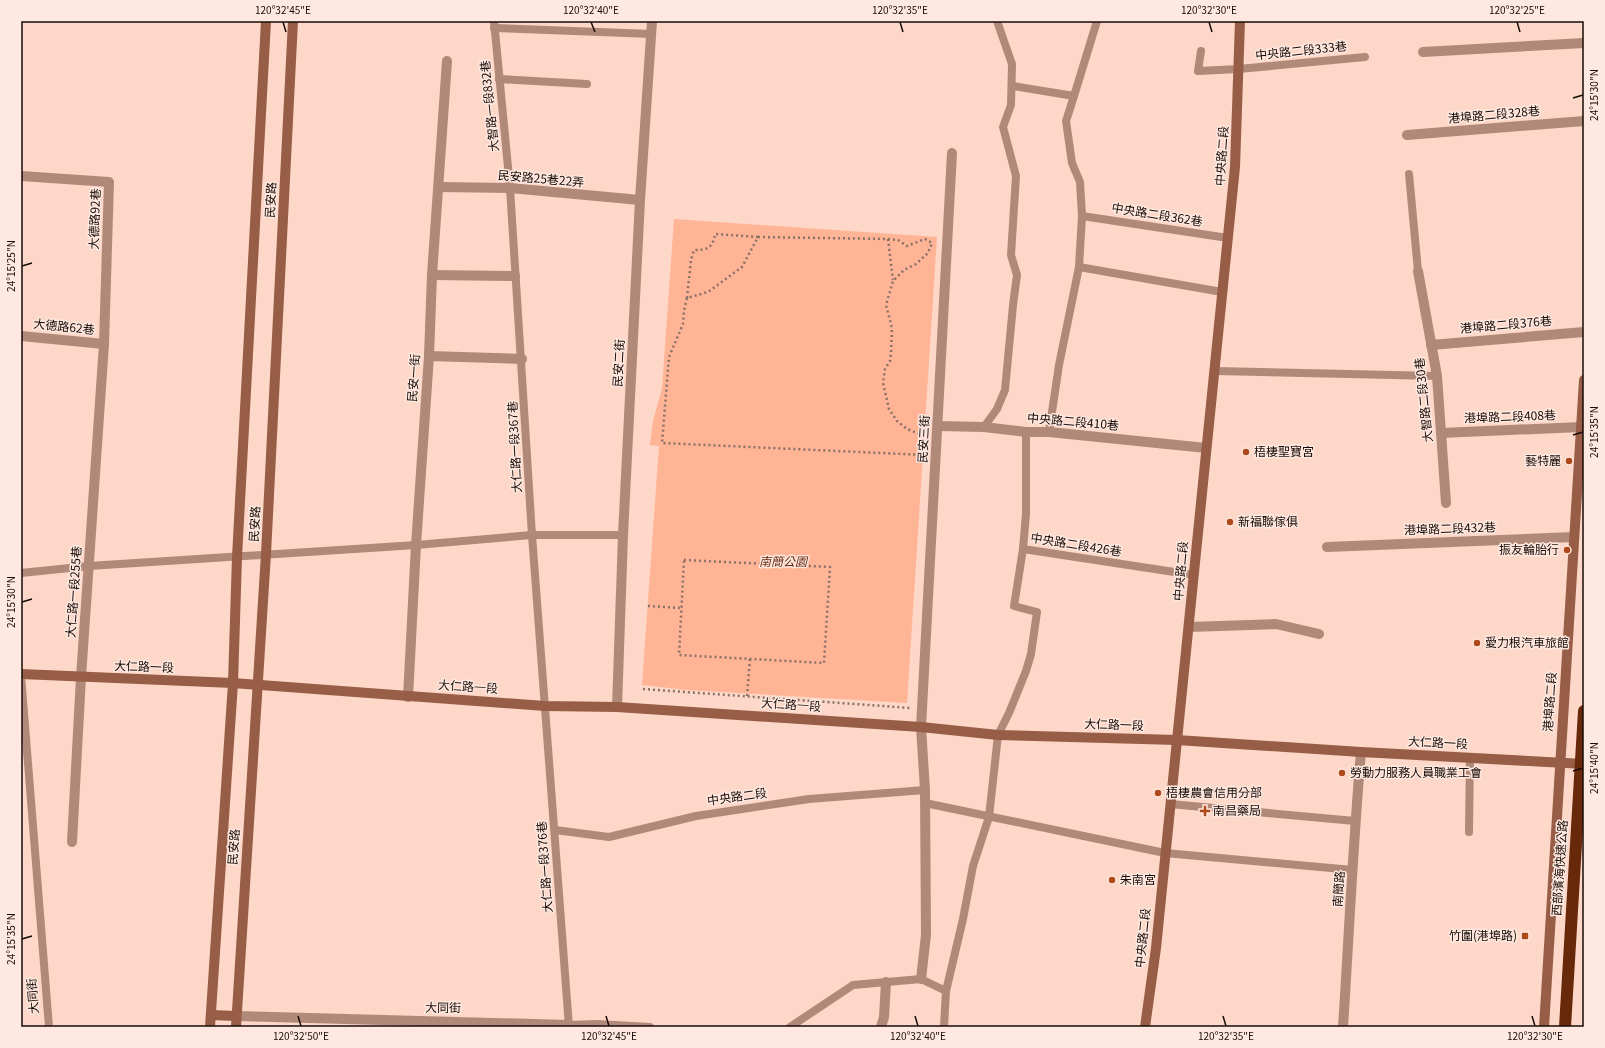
<svg xmlns="http://www.w3.org/2000/svg" width="1605" height="1048" font-family="Georgia,'Noto Sans TC',serif">
	<style>
		.green { fill: #ffb496 }
		.lines { fill: none; stroke-linecap: round; stroke-linejoin: round }
		.path { stroke: #8a7168; stroke-width: 2.5; stroke-dasharray: 2 3; stroke-linecap: butt }
		.lane { stroke: #b18978; stroke-width: 8 }
		.street { stroke: #b18978; stroke-width: 10 }
		.secondary { stroke: #975d46; stroke-width: 10 }
		.highway-bridge { stroke: #67290a; stroke-width: 12 }
		.ticks { fill: none; stroke: #170b07; stroke-width: 1.5 }
		.poi-dot { fill: #ae4919; stroke: #ffe8df; stroke-width: 1.5 }
		.labels { text-anchor: middle; stroke-width: 3; stroke-linejoin: round; paint-order: stroke }
		.street-label { font-size: 12px; fill: #170b07; stroke: #ffe8df }
		.poi-label { font-size: 12px; fill: #170b07; stroke: #ffe8df; text-anchor: start }
		.park-label { font-size: 12px; font-style: italic; fill: #672c12; stroke: #ffe8df }
		.neatline { fill: none; stroke: #170b07; stroke-width: 1.5 }
		.ticks-label { font-size: 10px; text-anchor: middle; fill: #170b07 }
	</style>
	<rect width="100%" height="100%" fill="#fdd7c8"/>
	<path class="green" d="M674,219L937,237L907,703L687,690L642,685L659,446L650,445L653,421L662,388Z"/>
	<g class="lines">
		<g class="path">
			<path d="M758,237L888,239L898,240L907,246L925,239L932,243L928,253L916,264L904,270L893,281L886,305L892,328L891,353L890,361L885,369L883,383L889,409L897,421L907,429L925,436"/>
			<path d="M888,239L893,280"/>
			<path d="M687,298L691,260L694,250C707,250 713,248 715,234L758,237L742,267L708,292L687,298L684,310L683,324L669,357L662,443L925,455"/>
			<path d="M684,560L830,567L824,663L679,655Z"/>
			<path d="M648,606L681,608"/>
			<path d="M643,689L911,708"/>
			<path d="M747,696L750,659"/>
		</g>
		<g class="lane">
			<path d="M494,21L510,188L532,535L569,1027"/>
			<path d="M494,28L652,34"/>
			<path d="M1201,51L1198,71L1239,69L1365,57"/>
			<path d="M499,79L587,84"/>
			<path d="M1013,86L1074,96L1066,121L1072,163L1080,182L1082,216L1079,267L1059,365L1049,432"/>
			<path d="M1074,96L1097,21"/>
			<path d="M1409,174L1418,271"/>
			<path d="M1082,216L1228,238"/>
			<path d="M1079,267L1222,292"/>
			<path d="M1215,371L1437,376"/>
			<path d="M984,427L997,409L1005,390L1013,305L1017,275L1011,255L1016,176L1003,127L1011,105L1012,64L997,21"/>
			<path d="M1026,432V514L1023,549L1194,575"/>
			<path d="M21,573L89,566L416,545L532,535H623"/>
			<path d="M21,675L49,1027"/>
			<path d="M925,803L1165,853L1353,870"/>
			<path d="M1170,804L1355,821"/>
			<path d="M555,830L609,837L696,816L809,799L925,790"/>
			<path d="M1469,832L1470,757"/>
			<path d="M568,1025L597,1024L650,1027"/>
			<path d="M790,1027L853,985L921,979L946,991"/>
			<path d="M944,1027L946,991L963,919L973,866L989,817L998,735L1009,713L1026,671L1031,654L1037,612L1014,606L1023,549"/>
		</g>
		<g class="street">
			<path d="M1423,52L1584,43"/>
			<path d="M1407,135L1584,121"/>
			<path d="M21,176L109,182L104,344L81,677L72,842"/>
			<path d="M439,187L510,188L640,200"/>
			<path d="M1418,271L1437,376L1446,503"/>
			<path d="M432,275L515,276"/>
			<path d="M21,336L104,344"/>
			<path d="M1431,345L1584,332"/>
			<path d="M429,356L522,359"/>
			<path d="M938,426L984,427L1026,432H1049L1206,448"/>
			<path d="M1441,433L1581,427"/>
			<path d="M1327,547L1574,537"/>
			<path d="M1189,627L1276,624L1319,634"/>
			<path d="M408,697L416,545L429,356L432,275L447,61"/>
			<path d="M617,707L623,535L640,200L652,21"/>
			<path d="M921,979L926,935L925,790L921,727L952,153"/>
			<path d="M236,1016L568,1025"/>
			<path d="M881,1027L884,1017L886,982"/>
			<path d="M1343,1027C1349,935 1353,844 1361,752"/>
		</g>
		<g class="secondary">
			<path d="M21,674L233,683L545,706L617,707L921,727L998,735L1177,740L1361,752L1584,764"/>
			<path d="M211,1015L236,1016"/>
			<path d="M210,1027L233,683L237,557L266,21"/>
			<path d="M236,1027L266,554L293,21"/>
			<path d="M1145,1027L1156,948L1235,167L1240,21"/>
			<path d="M1544,1027L1584,380"/>
		</g>
		<path class="highway-bridge" d="M1565,1027L1584,711"/>
	</g>
	<path class="ticks" d="M283,22L286,32M591,22L595,32M900,22L903,32M1209,22L1212,32M1517,22L1520,32M1573,98L1583,95M22,266L32,263M1573,435L1583,432M22,602L32,599M1573,771L1583,768M22,939L32,936M298,1016L301,1026M606,1016L609,1026M915,1016L918,1026M1223,1016L1226,1026M1532,1016L1535,1026"/>
	<g class="poi-dot">
		<circle cx="1246" cy="452" r="4"/>
		<circle cx="1569" cy="461" r="4"/>
		<circle cx="1230" cy="522" r="4"/>
		<circle cx="1567" cy="550" r="4"/>
		<circle cx="1477" cy="643" r="4"/>
		<circle cx="1342" cy="773" r="4"/>
		<circle cx="1158" cy="793" r="4"/>
		<path d="M1203 805h4v4h4v4h-4v4h-4v-4h-4v-4h4z"/>
		<circle cx="1112" cy="880" r="4"/>
		<rect x="1521" y="932" width="8" height="8" rx="2"/>
	</g>
	<g class="labels">
		<g class="street-label">
			<text transform="translate(1301 51) rotate(-6)" y="4">中央路二段333巷</text>
			<text transform="translate(490 106) rotate(-96)" y="4">大智路一段832巷</text>
			<text transform="translate(1494 115) rotate(-5)" y="4">港埠路二段328巷</text>
			<text transform="translate(1222 156) rotate(-86)" y="4">中央路二段</text>
			<text transform="translate(541 179) rotate(5)" y="4">民安路25巷22弄</text>
			<text transform="translate(271 200) rotate(-87)" y="4">民安路</text>
			<text transform="translate(1157 215) rotate(9)" y="4">中央路二段362巷</text>
			<text transform="translate(95 219) rotate(-88)" y="4">大德路92巷</text>
			<text transform="translate(1506 325) rotate(-5)" y="4">港埠路二段376巷</text>
			<text transform="translate(64 327) rotate(6)" y="4">大德路62巷</text>
			<text transform="translate(619 363) rotate(-87)" y="4">民安二街</text>
			<text transform="translate(414 378) rotate(-86)" y="4">民安一街</text>
			<text transform="translate(1424 400) rotate(-96)" y="4">大智路二段30巷</text>
			<text transform="translate(1510 417) rotate(-2)" y="4">港埠路二段408巷</text>
			<text transform="translate(1073 422) rotate(5)" y="4">中央路二段410巷</text>
			<text transform="translate(924 439) rotate(-87)" y="4">民安三街</text>
			<text transform="translate(515 447) rotate(-93)" y="4">大仁路一段367巷</text>
			<text transform="translate(255 524) rotate(-87)" y="4">民安路</text>
			<text transform="translate(1450 529) rotate(-2)" y="4">港埠路二段432巷</text>
			<text transform="translate(1076 545) rotate(9)" y="4">中央路二段426巷</text>
			<text transform="translate(1181 571) rotate(-85)" y="4">中央路二段</text>
			<text transform="translate(74 592) rotate(-86)" y="4">大仁路一段255巷</text>
			<text transform="translate(144 667) rotate(2)" y="4">大仁路一段</text>
			<text transform="translate(468 687) rotate(4)" y="4">大仁路一段</text>
			<text transform="translate(1550 702) rotate(-86)" y="4">港埠路二段</text>
			<text transform="translate(791 705) rotate(4)" y="4">大仁路一段</text>
			<text transform="translate(1114 725) rotate(2)" y="4">大仁路一段</text>
			<text transform="translate(1438 743) rotate(3)" y="4">大仁路一段</text>
			<text transform="translate(737 797) rotate(-8)" y="4">中央路二段</text>
			<text transform="translate(234 847) rotate(-86)" y="4">民安路</text>
			<text transform="translate(545 867) rotate(-94)" y="4">大仁路一段376巷</text>
			<text transform="translate(1560 868) rotate(-86)" y="4">西部濱海快速公路</text>
			<text transform="translate(1339 889) rotate(-86)" y="4">南簡路</text>
			<text transform="translate(1143 938) rotate(-84)" y="4">中央路二段</text>
			<text transform="translate(33 996) rotate(-95)" y="4">大同街</text>
			<text transform="translate(443 1008) rotate(1)" y="4">大同街</text>
		</g>
		<g class="poi-label">
			<text x="1254" y="456">梧棲聖寶宮</text>
			<text x="1561" y="465" text-anchor="end">藝特麗</text>
			<text x="1238" y="526">新福聯傢俱</text>
			<text x="1559" y="554" text-anchor="end">振友輪胎行</text>
			<text x="1485" y="647">愛力根汽車旅館</text>
			<text x="1350" y="777">勞動力服務人員職業工會</text>
			<text x="1166" y="797">梧棲農會信用分部</text>
			<text x="1213" y="815">南昌藥局</text>
			<text x="1120" y="884">朱南宮</text>
			<text x="1517" y="940" text-anchor="end">竹圍(港埠路)</text>
		</g>
		<g class="park-label">
			<text x="783" y="566">南簡公園</text>
		</g>
	</g>
	<rect width="1605" height="1048" fill="none" stroke="#ffe8df" stroke-width="44"/>
	<rect x="22" y="22" width="1561" height="1004" class="neatline"/>
	<g class="ticks-label">
		<text x="283" y="14">120°32'45"E</text>
		<text x="591" y="14">120°32'40"E</text>
		<text x="900" y="14">120°32'35"E</text>
		<text x="1209" y="14">120°32'30"E</text>
		<text x="1517" y="14">120°32'25"E</text>
		<text transform="translate(1594 95) rotate(-90)" y="4">24°15'30"N</text>
		<text transform="translate(11 266) rotate(-90)" y="4">24°15'25"N</text>
		<text transform="translate(1594 432) rotate(-90)" y="4">24°15'35"N</text>
		<text transform="translate(11 602) rotate(-90)" y="4">24°15'30"N</text>
		<text transform="translate(1594 768) rotate(-90)" y="4">24°15'40"N</text>
		<text transform="translate(11 939) rotate(-90)" y="4">24°15'35"N</text>
		<text x="301" y="1040">120°32'50"E</text>
		<text x="609" y="1040">120°32'45"E</text>
		<text x="918" y="1040">120°32'40"E</text>
		<text x="1226" y="1040">120°32'35"E</text>
		<text x="1535" y="1040">120°32'30"E</text>
	</g>
</svg>
